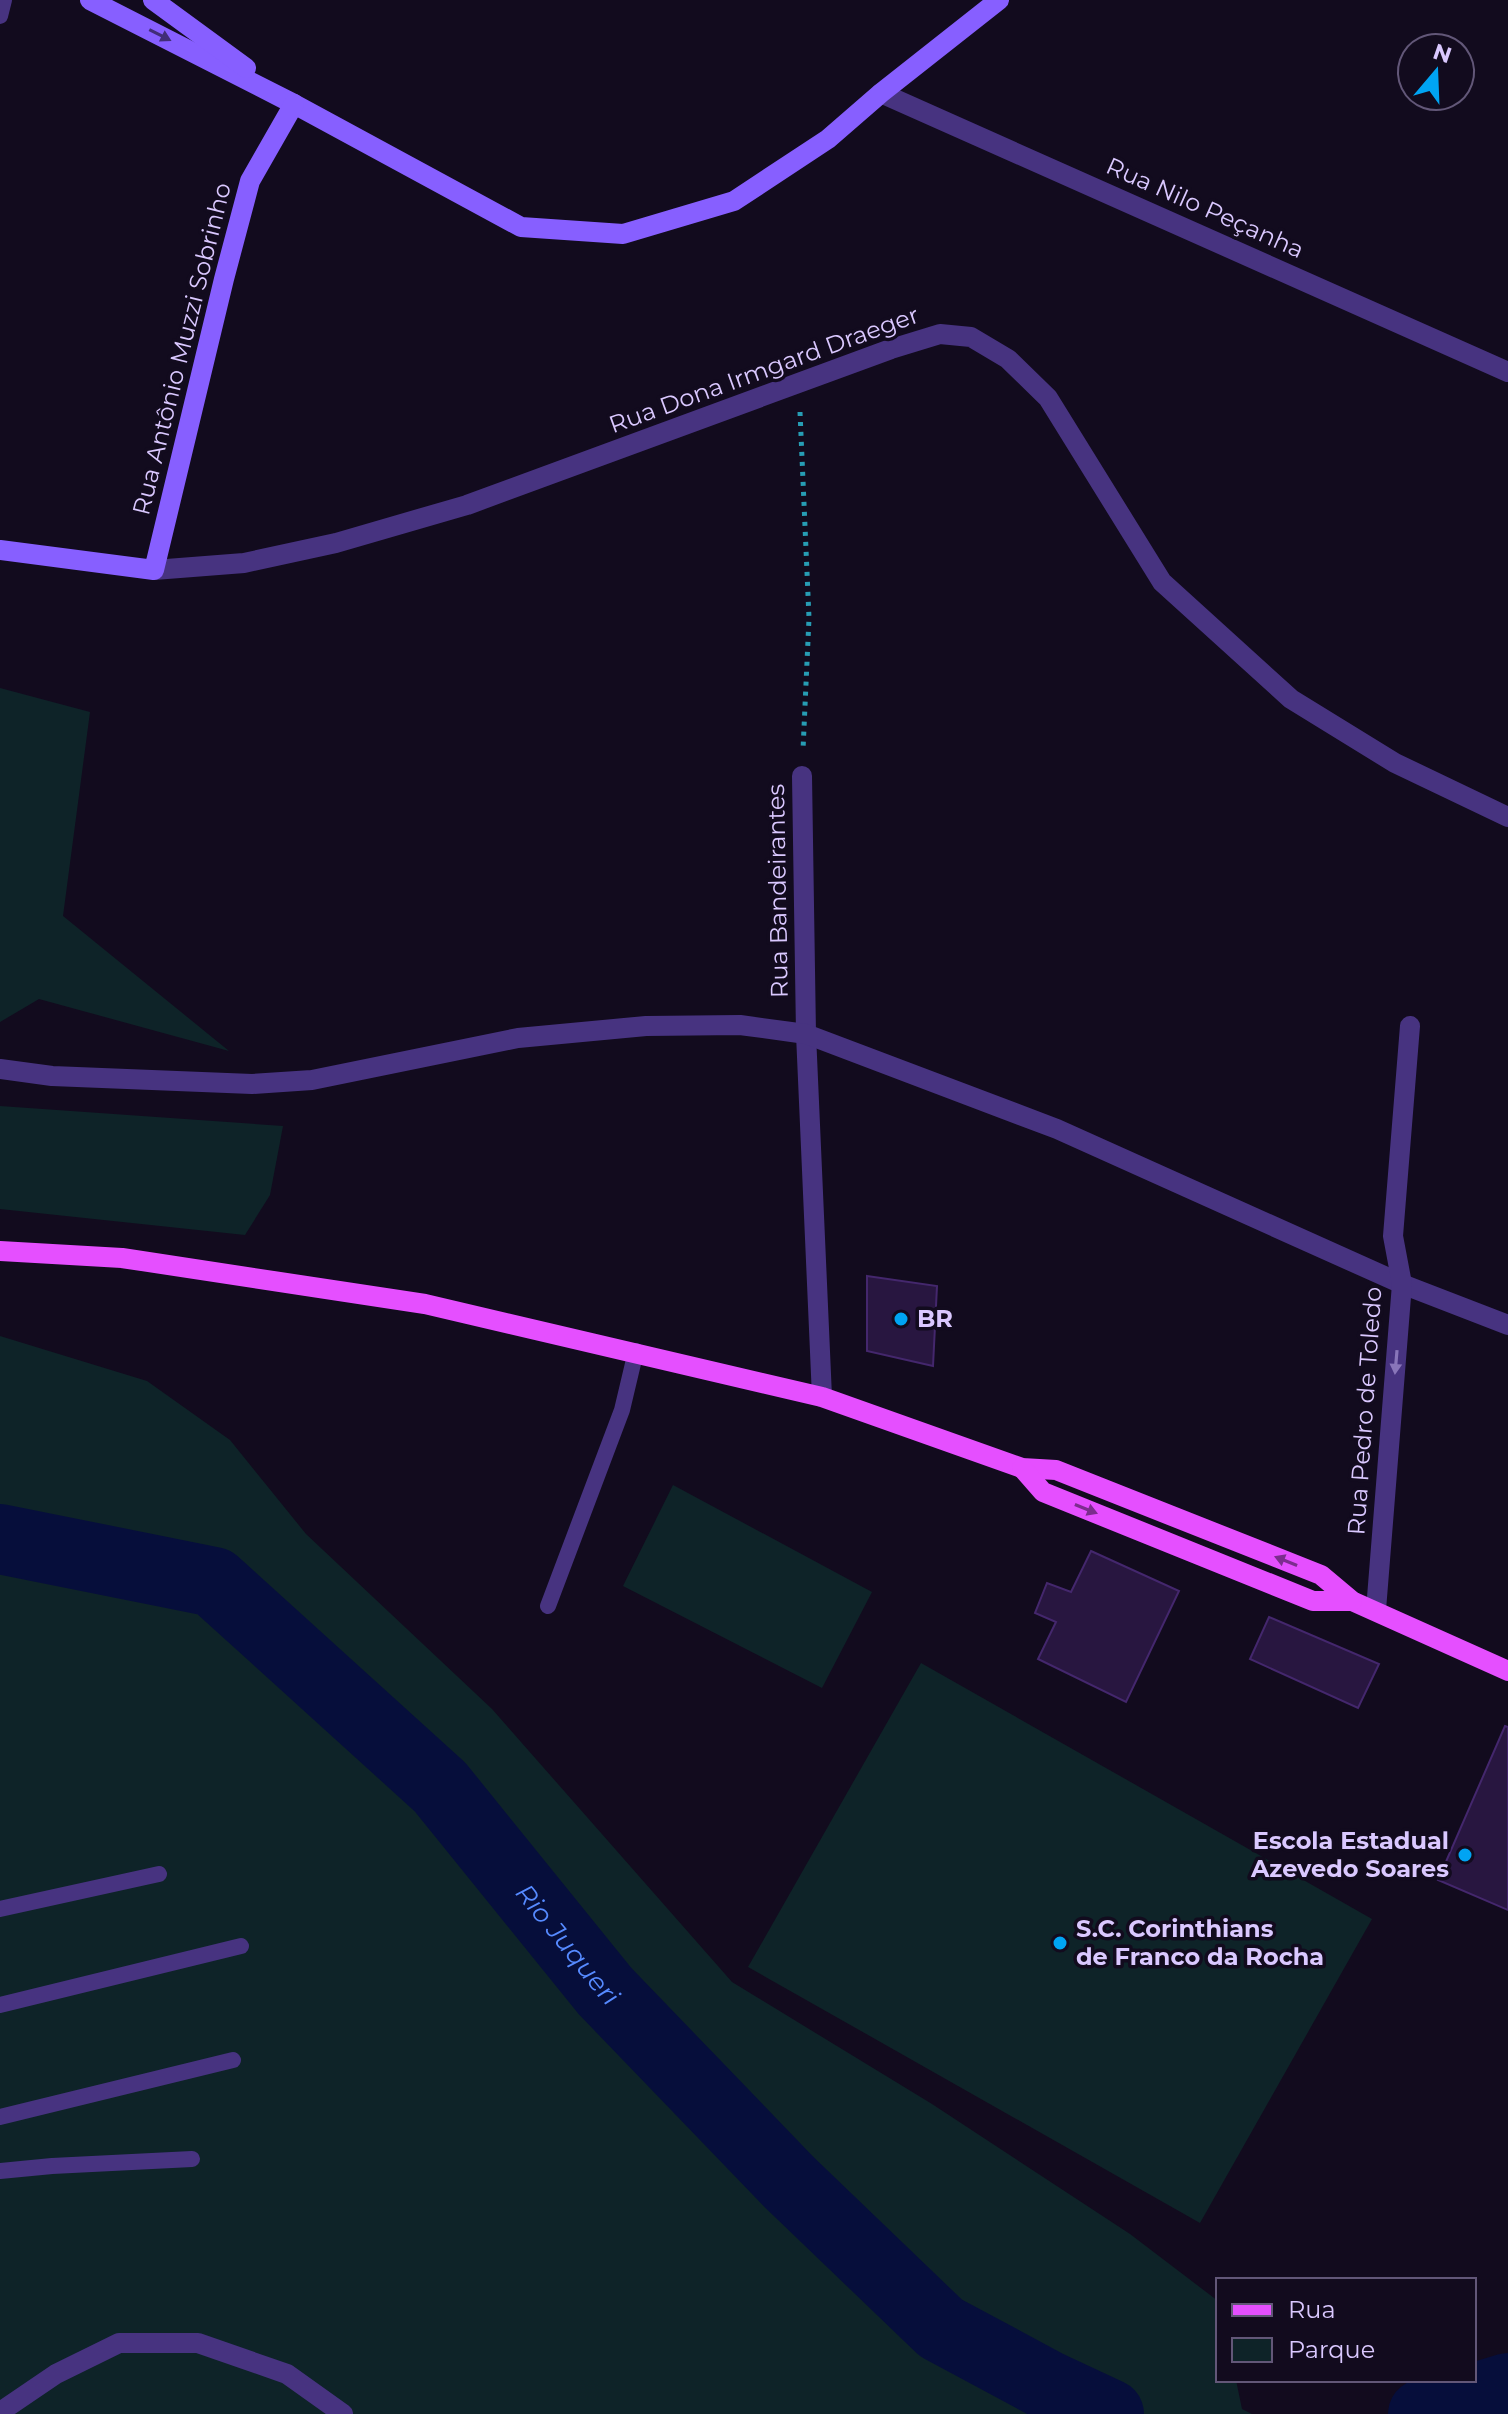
<svg xmlns="http://www.w3.org/2000/svg" width="1508" height="2414" font-family="Montserrat,sans-serif">
	<style>
		.green { fill: #0e2328 }
		.lines { fill: none; stroke-linecap: round; stroke-linejoin: round }
		.river { stroke: #060e3b; stroke-width: 70 }
		.building { fill: #281640; stroke: #44276d; stroke-width: 2 }
		.path { stroke: #279db4; stroke-width: 5; stroke-dasharray: 4 6; stroke-linecap: butt }
		.lane { stroke: #473380; stroke-width: 16 }
		.street { stroke: #473380; stroke-width: 20 }
		.secondary { stroke: #875fff; stroke-width: 20 }
		.primary { stroke: #e54fff; stroke-width: 20 }
		.oneway { fill: #412d78 }
		.oneway2 { fill: #8976b9 }
		.oneway3 { fill: #7c2d8e }
		.poi-dot { fill: #00a4f3; stroke: #120b1e; stroke-width: 3 }
		.labels { text-anchor: middle; stroke-width: 7; stroke-linejoin: round; paint-order: stroke }
		.street-label { font-size: 24px; fill: #dac8ff; stroke: #120b1e }
		.poi-label { font-size: 24px; font-weight: bold; fill: #dac8ff; stroke: #120b1e; text-anchor: start }
		.water-label { font-size: 26px; font-style: italic; fill: #568aff; stroke: #120b1e }
	</style>
	<rect width="100%" height="100%" fill="#120b1e"/>
	<g class="green">
		<path d="M0,688L90,712L63,916L229,1051L39,999L0,1022Z"/>
		<path d="M0,1106L283,1126L270,1195L245,1235L0,1209Z"/>
		<path d="M0,1336L147,1381L230,1440L306,1534L492,1709L732,1982L932,2104L1130,2234L1218,2301V2380H1236L1242,2409L1252,2414H0Z"/>
		<path d="M673,1485L872,1592L822,1688L623,1586Z"/>
		<path d="M921,1663L1372,1919L1200,2223L748,1967Z"/>
	</g>
	<g class="lines">
		<g class="river">
			<path id="s1" d="M0,1539L214,1582L440,1787L605,1991L789,2182L941,2328L1049,2386L1109,2414"/>
			<path d="M1423,2414L1508,2388"/>
		</g>
	</g>
	<g class="building">
		<path d="M867,1276L937,1286L933,1366L867,1351Z"/>
		<path d="M1091,1551L1179,1591L1126,1702L1038,1659L1056,1622L1035,1613L1047,1583L1071,1592Z"/>
		<path d="M1269,1617L1379,1664L1358,1708L1250,1659Z"/>
		<path d="M1505,1726L1508,1727V1910L1438,1880Z"/>
	</g>
	<g class="lines">
		<path class="path" d="M800,412L809,618L803,750"/>
		<g class="lane">
			<path d="M0,16L4,0"/>
			<path d="M548,1606L622,1410L636,1351"/>
			<path d="M0,1909L159,1874"/>
			<path d="M0,2005L241,1946"/>
			<path d="M0,2117L233,2060"/>
			<path d="M0,2171L52,2166L192,2159"/>
		</g>
		<g class="street">
			<path d="M881,93L1508,372"/>
			<path d="M154,570L244,563L336,543L467,505L891,349L940,334L971,337L1008,359L1048,398L1162,582L1291,699L1395,763L1508,817"/>
			<path d="M802,776L806,1034L822,1397"/>
			<path d="M0,1069L52,1076L252,1084L312,1080L518,1038L646,1026L740,1025L806,1034L1057,1129L1402,1284L1508,1325"/>
			<path d="M1376,1610L1402,1284L1393,1236L1410,1026"/>
			<path d="M0,2412L56,2374L119,2343H198L287,2374L343,2414"/>
		</g>
		<g class="secondary">
			<path d="M90,0L294,104L521,227L623,234L734,201L828,139L881,93L999,0"/>
			<path d="M153,0L246,68"/>
			<path d="M0,550L154,570L224,279L250,181L294,104"/>
		</g>
		<g class="primary">
			<path d="M0,1251L122,1258L425,1304L822,1397L1022,1468L1056,1470L1321,1575L1352,1601L1508,1671"/>
			<path d="M1022,1468L1043,1492L1313,1601H1352"/>
		</g>
	</g>
	<defs><path id="oneway-solid" d="M-6-.8H1V-3.2L6.5 0L1 3.2V.8H-6Z" transform="scale(2)"/></defs>
	<use class="oneway" href="#oneway-solid" transform="translate(160 35) rotate(27)"/>
	<use class="oneway2" href="#oneway-solid" transform="translate(1396 1362) rotate(95)"/>
	<g class="oneway3">
		<use href="#oneway-solid" transform="translate(1086 1509) rotate(22)"/>
		<use href="#oneway-solid" transform="translate(1286 1561) rotate(-158)"/>
	</g>
	<g class="poi-dot">
		<circle cx="901" cy="1319" r="8"/>
		<circle cx="1465" cy="1855" r="8"/>
		<circle cx="1060" cy="1943" r="8"/>
	</g>
	<g class="labels">
		<g class="street-label">
			<text transform="translate(1205 208) rotate(24)" y="8">Rua Nilo Peçanha</text>
			<text transform="translate(182 349) rotate(-76)" y="8">Rua Antônio Muzzi Sobrinho</text>
			<text transform="translate(764 370) rotate(-20)" y="8">Rua Dona Irmgard Draeger</text>
			<text transform="translate(778 891) rotate(-91)" y="8">Rua Bandeirantes</text>
			<text transform="translate(1365 1411) rotate(-86)" y="8">Rua Pedro de Toledo</text>
		</g>
		<g class="poi-label">
			<text x="917" y="1327">BR</text>
			<text x="1449" y="1849" text-anchor="end">Escola Estadual<tspan x="1449" dy="28">Azevedo Soares</tspan></text>
			<text x="1076" y="1937">S.C. Corinthians<tspan x="1076" dy="28">de Franco da Rocha</tspan></text>
		</g>
		<g class="water-label">
			<text dy="9" stroke="none"><textPath href="#s1" startOffset="726">Rio Juqueri</textPath></text>
		</g>
	</g>
	<rect x="1216" y="2278" width="260" height="104" fill="#120b1e" stroke="#625778" stroke-width="2"/>
	<rect x="1232" y="2304" width="40" height="12" fill="#e54fff" stroke="#625778" stroke-width="2"/>
	<text x="1288" y="2318" font-size="24" fill="#dac8ff">Rua</text>
	<rect x="1232" y="2338" width="40" height="24" fill="#0e2328" stroke="#625778" stroke-width="2"/>
	<text x="1288" y="2358" font-size="24" fill="#dac8ff">Parque</text>
	<g transform="translate(1436 72) rotate(19)"><circle r="38" fill="#120b1e" stroke="#625778" stroke-width="2"/>
	<path d="M0-6L14 30L0 20L-14 30Z" fill="#00a4f3"/>
	<text y="-12" font-size="22" font-weight="bold" text-anchor="middle" fill="#dac8ff">N</text>
	</g>
</svg>
